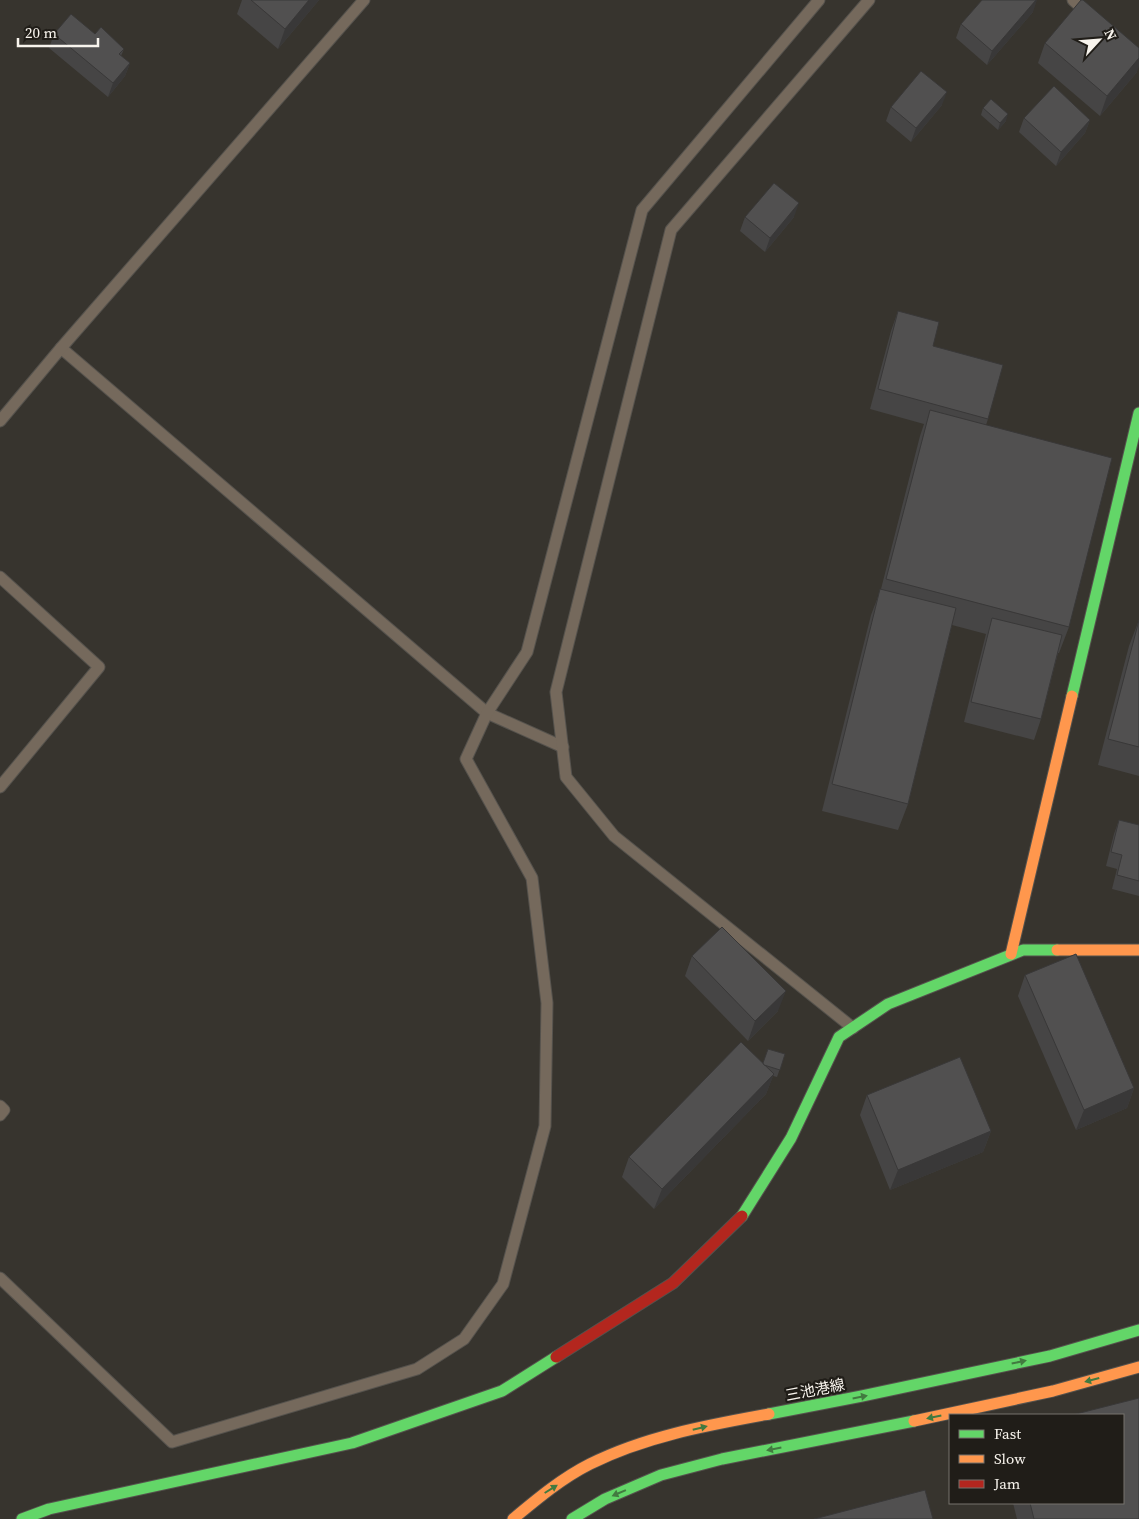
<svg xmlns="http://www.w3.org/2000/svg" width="1139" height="1519" font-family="'Source Serif 4','Noto Sans JP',serif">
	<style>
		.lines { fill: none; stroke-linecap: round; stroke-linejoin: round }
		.lane-casing { stroke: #55524d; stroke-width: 13 }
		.fast-casing { stroke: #55524d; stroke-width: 13 }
		.slow-casing { stroke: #55524d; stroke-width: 13 }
		.jam-casing { stroke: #55524d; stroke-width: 13 }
		.lane { stroke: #75695c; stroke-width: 11 }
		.fast { stroke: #63d668; stroke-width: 11 }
		.slow { stroke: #ff974d; stroke-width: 11 }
		.jam { stroke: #b3261e; stroke-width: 11 }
		.wall { fill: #464545 }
		.shaded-wall { fill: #393838 }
		.building { fill: #515050; stroke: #393838 }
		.oneway { fill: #427a40 }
		.labels { text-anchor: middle; stroke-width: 4.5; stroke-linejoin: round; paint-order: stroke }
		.street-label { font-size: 15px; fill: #f8f4ed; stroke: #201d18 }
	</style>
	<rect width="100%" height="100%" fill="#37342e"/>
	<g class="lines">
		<g class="lane-casing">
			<g id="lane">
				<path d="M1073,0L1089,14"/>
				<path d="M61,348L487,713L563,747"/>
				<path d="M0,421L61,348L364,0"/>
				<path d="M0,577L99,667L0,787"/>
				<path d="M853,1028L614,836L566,777L556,692L671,230L869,0"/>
				<path d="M0,1106L4,1110L0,1115"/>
				<path d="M0,1278L172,1442L417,1369L464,1339L503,1284L545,1126L547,1003L532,878L466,759L487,713L527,652L642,210L819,0"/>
			</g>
		</g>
		<g class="fast-casing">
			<g id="fast">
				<path d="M1072,696L1139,413"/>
				<path d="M742,1216L791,1138L839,1037L888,1004L1023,950H1057"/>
				<path d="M769,1414L862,1396L1050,1356L1139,1330"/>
				<path d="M22,1519L49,1509L352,1443L502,1391L556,1357"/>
				<path d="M572,1519L605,1499L661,1475L722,1459L914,1421"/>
			</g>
		</g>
		<g class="slow-casing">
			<g id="slow">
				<path d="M1057,950H1139"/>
				<path d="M1011,954L1072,696"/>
				<path d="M914,1421L1053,1391L1139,1367"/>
				<path d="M513,1519C537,1499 562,1478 590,1464C646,1436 709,1425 769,1414"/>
			</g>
		</g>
		<g class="jam-casing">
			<path id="jam" d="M556,1357L673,1283L742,1216"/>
		</g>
		<use href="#lane" class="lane"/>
		<use href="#fast" class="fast"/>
		<use href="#slow" class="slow"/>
		<use href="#jam" class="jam"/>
	</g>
	<g class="wall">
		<path d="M242,0H319L278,49L237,14Z"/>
		<path d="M1033,12L987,65L956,38L961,24Z"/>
		<path d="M54,34H95L124,49L121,56L130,63L125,76L108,97L49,48Z"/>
		<path d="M1045,43L1137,72L1100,116L1038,63Z"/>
		<path d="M942,105L911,142L886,121L891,107Z"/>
		<path d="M983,108L1006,121L998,130L981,115Z"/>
		<path d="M1024,118L1090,120L1085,133L1056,166L1019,132Z"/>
		<path d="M745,217H794L765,252L740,231Z"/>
		<path d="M898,311L988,419L986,425L1069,627L1059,653H1058L1041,719L1034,740L964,722L986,634L952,625L908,804L898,830L822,811L871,615L881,589L920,436L924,424L870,409L891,331Z"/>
		<path d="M1139,620V776L1098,765L1129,646Z"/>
		<path d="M1119,820L1139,825V896L1112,889L1117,869L1106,866L1114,834Z"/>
		<path d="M692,956L778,1011L748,1041L685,976Z"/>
		<path d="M1025,975L1134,1088L1127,1108L1076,1130L1018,996Z"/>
		<path d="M785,1054L777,1077L773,1076L766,1094L654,1209L622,1177L629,1157L762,1063Z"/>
		<path d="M867,1095L991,1131L983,1152L890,1190L860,1115Z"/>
		<path d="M1013,1503H1123L1139,1519H1017Z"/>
	</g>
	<g class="shaded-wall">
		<path d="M309,0H319L278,49L285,29Z"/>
		<path d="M1036,0H1037L1033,12L987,65L992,51Z"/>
		<path d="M1139,58V66L1137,72L1100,116L1107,96Z"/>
		<path d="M130,63L125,76L108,97L113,83Z"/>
		<path d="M947,92L942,105L911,142L916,128Z"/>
		<path d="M1008,114L1006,121L998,130L1000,123Z"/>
		<path d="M1090,120L1085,133L1056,166L1061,152Z"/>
		<path d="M799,203L794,217L765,252L770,238Z"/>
		<path d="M786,991L778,1011L748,1041L755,1021Z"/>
		<path d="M774,1074L766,1094L654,1209L662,1189Z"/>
		<path d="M1134,1088L1127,1108L1076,1130L1084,1110Z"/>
		<path d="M991,1131L983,1152L890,1190L898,1170Z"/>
	</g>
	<g class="building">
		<path d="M251,0H309L285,29Z"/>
		<path d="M982,0H1036L992,51L961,24Z"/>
		<path d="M1081,0H1083L1139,48V58L1107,96L1045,43Z"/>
		<path d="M71,14L95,34L101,27L124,49L119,54L130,63L113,83L54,34Z"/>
		<path d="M921,71L947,92L916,128L891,107Z"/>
		<path d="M1054,86L1090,120L1061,152L1024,118Z"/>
		<path d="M991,99L1008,114L1000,123L983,108Z"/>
		<path d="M774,183L799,203L770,238L745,217Z"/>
		<path d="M898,311L939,322L933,346L1003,365L988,419L878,389Z"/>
		<path d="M930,410L1112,458L1069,627L886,579Z"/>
		<path d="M880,589L956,608L908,804L832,784Z"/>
		<path d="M992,618L1062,635L1041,719L971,702Z"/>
		<path d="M1139,620V747L1108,739Z"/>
		<path d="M1119,820L1139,825V881L1117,875L1122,855L1111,852Z"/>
		<path d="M722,927L786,991L755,1021L692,956Z"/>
		<path d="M1076,954L1134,1088L1084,1110L1025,975Z"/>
		<path d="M741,1042L774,1074L662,1189L629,1157Z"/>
		<path d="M768,1049L785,1054L780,1070L764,1065L763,1063Z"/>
		<path d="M960,1057L991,1131L898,1170L867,1095Z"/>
		<path d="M1139,1398V1519H1034L1030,1503H1123V1415H1072Z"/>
		<path d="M925,1490L933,1519H814Z"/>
	</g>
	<defs><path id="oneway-solid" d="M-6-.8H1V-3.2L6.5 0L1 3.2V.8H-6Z" transform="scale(1.25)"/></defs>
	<g class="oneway">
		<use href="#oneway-solid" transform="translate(1019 1362) rotate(-12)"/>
		<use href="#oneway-solid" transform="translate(1092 1380) rotate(165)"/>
		<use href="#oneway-solid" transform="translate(860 1397) rotate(-11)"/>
		<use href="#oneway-solid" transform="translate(934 1417) rotate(168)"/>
		<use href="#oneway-solid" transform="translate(700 1428) rotate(-14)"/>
		<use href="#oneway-solid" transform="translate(774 1449) rotate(169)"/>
		<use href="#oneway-solid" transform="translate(551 1489) rotate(-32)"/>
		<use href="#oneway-solid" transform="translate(619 1493) rotate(157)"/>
	</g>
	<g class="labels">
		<g class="street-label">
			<text transform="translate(815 1390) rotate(-11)" y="5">三池港線</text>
		</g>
	</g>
	<rect x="949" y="1414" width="175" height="90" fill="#201d18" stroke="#76736d"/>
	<rect x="959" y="1430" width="25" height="8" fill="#63d668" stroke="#76736d"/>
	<text x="994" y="1439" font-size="15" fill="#f8f4ed">Fast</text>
	<rect x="959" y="1455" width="25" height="8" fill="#ff974d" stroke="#76736d"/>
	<text x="994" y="1464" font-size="15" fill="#f8f4ed">Slow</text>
	<rect x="959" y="1480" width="25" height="8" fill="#b3261e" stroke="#76736d"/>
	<text x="994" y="1489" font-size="15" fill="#f8f4ed">Jam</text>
	<g transform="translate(1099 40) rotate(64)" stroke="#201d18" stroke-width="4" paint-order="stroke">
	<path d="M0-4L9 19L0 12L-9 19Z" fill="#f8f4ed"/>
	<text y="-8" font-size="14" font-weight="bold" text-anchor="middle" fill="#f8f4ed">N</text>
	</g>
	<path d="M18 38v8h80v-8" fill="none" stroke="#f8f4ed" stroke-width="2.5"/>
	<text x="25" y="38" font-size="15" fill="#f8f4ed" stroke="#201d18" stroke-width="4" paint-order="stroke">20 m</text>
</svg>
